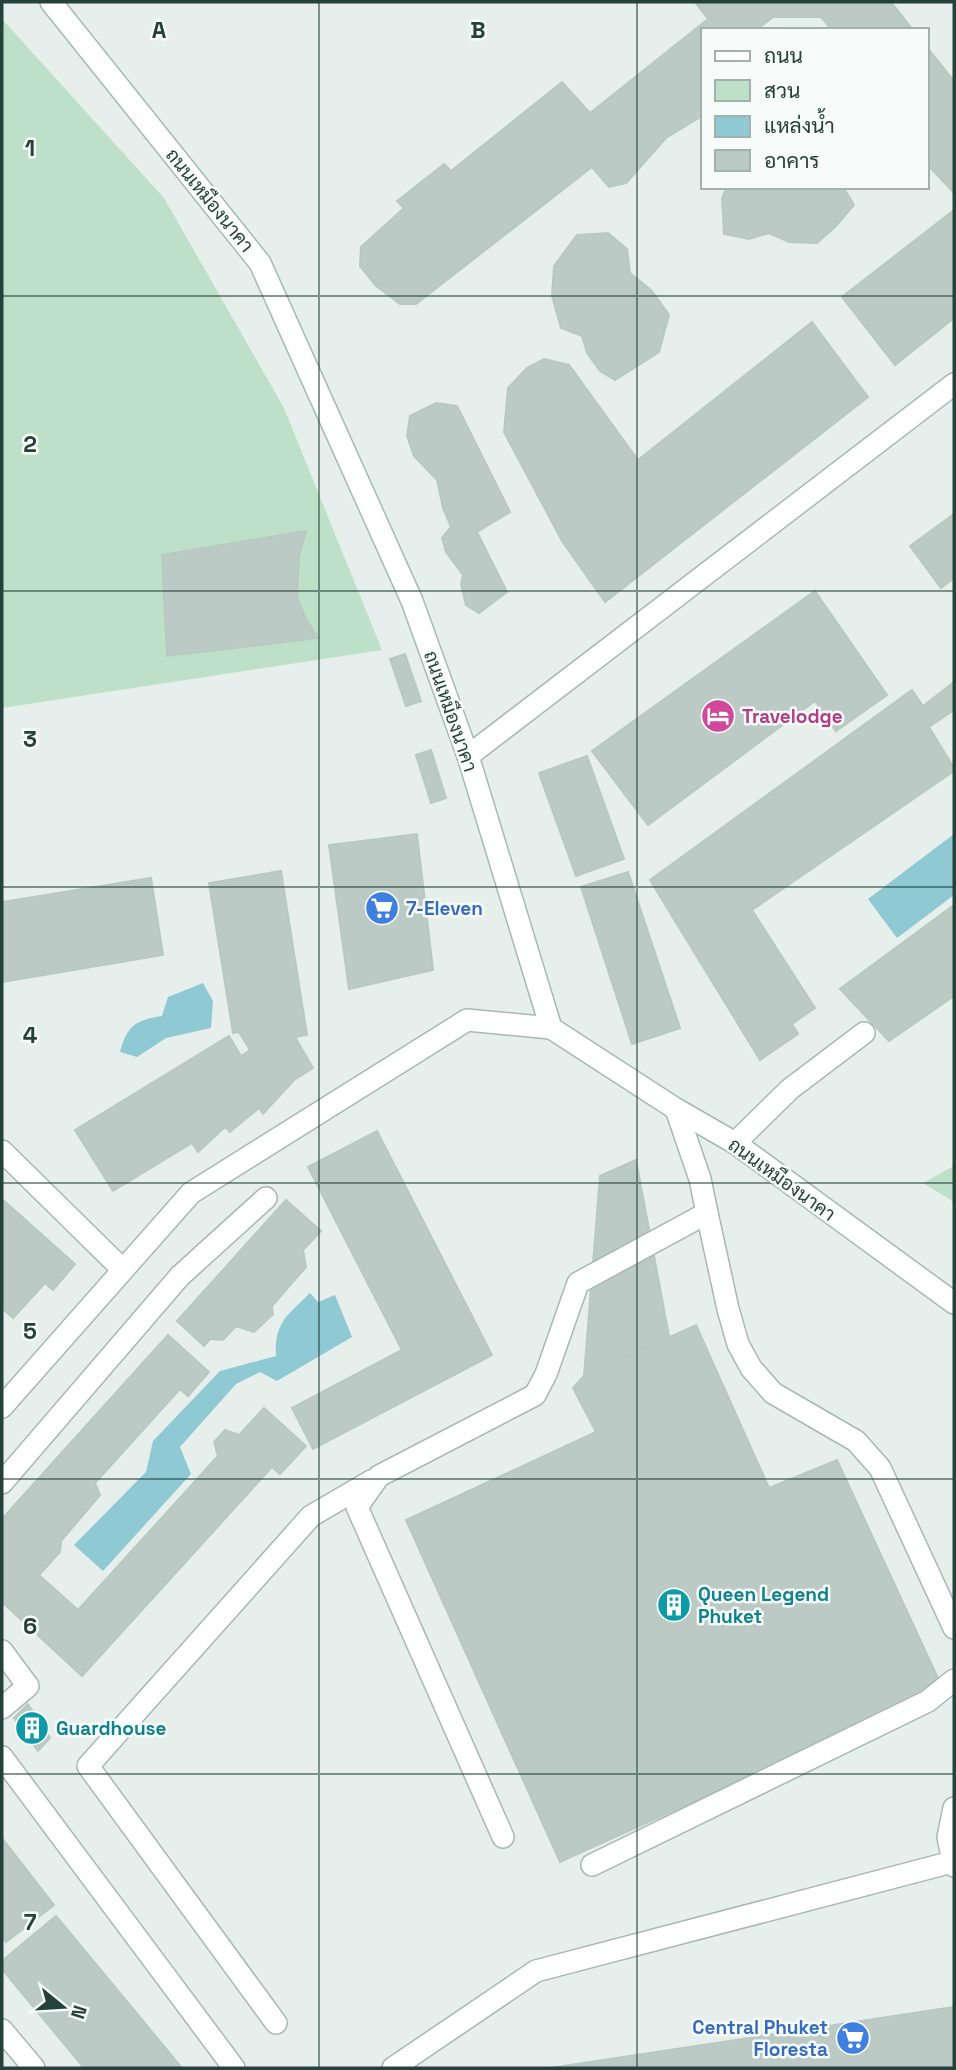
<svg xmlns="http://www.w3.org/2000/svg" width="956" height="2070" font-family="'Space Grotesk',Sarabun,sans-serif">
	<style>
		.green { fill: #bfe0c8 }
		.water { fill: #8ec9d4 }
		.building { fill: #bbcac4; stroke: #b8c9c2; stroke-width: 2 }
		.lines { fill: none; stroke-linecap: round; stroke-linejoin: round }
		.lane-casing { stroke: #a8b8b2; stroke-width: 24 }
		.street-casing { stroke: #a8b8b2; stroke-width: 24 }
		.secondary-casing { stroke: #a4bbb3; stroke-width: 24 }
		.lane { stroke: #fff; stroke-width: 21 }
		.street { stroke: #fff; stroke-width: 21 }
		.secondary { stroke: #fff; stroke-width: 21 }
		.grid { fill: none; stroke: #24423a; stroke-width: 2; stroke-opacity: 0.55 }
		.labels { text-anchor: middle; stroke-width: 5; stroke-linejoin: round; paint-order: stroke }
		.street-label { font-size: 19px; fill: #24423a; stroke: #f7fbf9 }
		.hotel-label { font-size: 19px; font-weight: bold; fill: #b23c85; stroke: #f7fbf9; text-anchor: start }
		.shop-label { font-size: 19px; font-weight: bold; fill: #366cbe; stroke: #f7fbf9; text-anchor: start }
		.culture-label { font-size: 19px; font-weight: bold; fill: #0d838f; stroke: #f7fbf9; text-anchor: start }
		.grid-label { font-size: 23px; text-anchor: middle; font-weight: bold; fill: #24423a; stroke: #f7fbf9; stroke-width: 5; stroke-linejoin: round; paint-order: stroke }
	</style>
	<rect width="100%" height="100%" fill="#e6efeb"/>
	<g class="green">
		<path d="M2,19L164,198L284,408L382,650L2,708Z"/>
		<path d="M954,1166V1202L923,1183Z"/>
	</g>
	<g class="water">
		<path d="M954,834V895L897,938L868,899Z"/>
		<path d="M203,983L213,1001L211,1028L166,1038L137,1057L120,1052C127,1026 135,1020 162,1016L168,997Z"/>
		<path d="M310,1293L318,1302L335,1295L352,1337L277,1381L260,1372L236,1384L180,1447L191,1474L103,1571L74,1545L146,1472L153,1441L220,1371L276,1356C274,1322 288,1315 310,1293Z"/>
	</g>
	<g class="building">
		<path d="M695,2H891L913,30H832L821,17H773L756,30H702V116L666,138L626,183L609,187L592,167L416,304H400L375,285L360,266L361,247L404,208L397,201L444,164L451,171L562,82L590,113L708,19Z"/>
		<path d="M926,46L954,81V193L926,163Z"/>
		<path d="M727,187H843L854,205L836,226L817,243L789,242L769,233L749,239L724,234L722,198Z"/>
		<path d="M954,210V318L895,365L842,297Z"/>
		<path d="M608,233L627,249L630,273L652,291L669,315L659,352L615,380L600,371L587,353L582,336L561,328L552,296L554,266L577,235Z"/>
		<path d="M812,322L868,397L605,602L562,541L504,432L508,388L527,368L544,359L569,365L638,460Z"/>
		<path d="M436,403L457,406L510,512L477,532L507,592L479,613L466,605L461,584L463,575L446,552L442,538L451,527L443,508L437,480L414,456L407,436L410,416Z"/>
		<path d="M954,514V578L941,588L910,546Z"/>
		<path d="M306,531L299,556L297,597L306,620L319,638L167,656L162,555Z"/>
		<path d="M815,591L887,695L836,731L815,701L648,825L592,751Z"/>
		<path d="M405,654L421,701L406,706L390,659Z"/>
		<path d="M954,682V710L929,727L954,768V771L752,910L815,1008L792,1024L798,1034L760,1060L650,880L912,690L923,706Z"/>
		<path d="M431,750L446,798L431,803L416,755Z"/>
		<path d="M587,756L624,859L576,876L539,773Z"/>
		<path d="M417,834L433,970L349,989L329,845Z"/>
		<path d="M281,871L307,1035L295,1037L313,1068L294,1080L263,1114L259,1108L230,1132L225,1127L198,1152L192,1143L113,1191L75,1130L229,1036L241,1056L250,1050L239,1032L233,1033L209,883Z"/>
		<path d="M628,872L680,1028L632,1044L581,887Z"/>
		<path d="M151,878L163,955L2,982V902Z"/>
		<path d="M954,905V996L889,1041L840,989Z"/>
		<path d="M377,1131L492,1355L313,1449L292,1408L402,1350L308,1167Z"/>
		<path d="M636,1160L669,1336L584,1376L600,1176Z"/>
		<path d="M2,1199L75,1264L53,1290L45,1283L13,1318L2,1308Z"/>
		<path d="M286,1200L321,1231L303,1250L306,1267L272,1306L273,1314L254,1332L236,1326L223,1340L210,1339L204,1346L177,1321Z"/>
		<path d="M696,1325L769,1488L837,1460L943,1689L560,1862L406,1520L596,1432L573,1388L584,1376Z"/>
		<path d="M168,1335L209,1372L188,1396L180,1389L95,1483L100,1495L61,1541L60,1552L39,1575L78,1610L218,1456L214,1442L225,1430L239,1435L264,1408L306,1446L280,1474L272,1467L82,1676L2,1602V1519Z"/>
		<path d="M28,1704L50,1738L38,1751L14,1718Z"/>
		<path d="M2,1838L54,1905L6,1942L2,1936Z"/>
		<path d="M56,1916L182,2068H84L2,1969V1961Z"/>
		<path d="M954,2007V2068H550Z"/>
	</g>
	<g class="lines">
		<g class="lane-casing">
			<g id="lane">
				<path d="M735,1143L790,1089L864,1033"/>
				<path d="M2,1151L122,1269"/>
				<path d="M707,1213L728,1309L738,1344L751,1368L773,1393L856,1441L880,1468L954,1628"/>
				<path d="M2,1483L180,1276L266,1198"/>
				<path d="M2,1651L28,1686L2,1708"/>
				<path d="M2,1757L234,2068"/>
				<path d="M954,1808L948,1837L954,1866"/>
				<path d="M503,1837L357,1507L379,1476L535,1395L546,1374L578,1283L707,1213L700,1179L676,1109"/>
				<path d="M592,1865L928,1701L954,1680"/>
				<path d="M276,2023L88,1766L311,1516L371,1481"/>
				<path d="M2,2030L34,2068"/>
				<path d="M393,2068L536,1971L952,1862"/>
			</g>
		</g>
		<g class="street-casing">
			<g id="street">
				<path d="M468,756L954,384"/>
				<path d="M2,1407L191,1193L467,1020L551,1028"/>
			</g>
		</g>
		<g class="secondary-casing">
			<path id="secondary" d="M51,2L260,263L412,601L468,756L551,1028L676,1109L735,1143L954,1303"/>
		</g>
		<use href="#lane" class="lane"/>
		<use href="#street" class="street"/>
		<use href="#secondary" class="secondary"/>
	</g>
	<path class="grid" d="M319,2V2068M637,2V2068M2,296H954M2,591H954M2,887H954M2,1183H954M2,1479H954M2,1774H954"/>
	<defs>
		<g id="hotel-disc" transform="scale(1.75)"><circle r="9.5" fill="#d1479c" stroke="#f7fbf9"/><path d="M-6-4.5h1.5V1H6V5H4.5V3h-9V5H-6ZM-4 0a1.8 1.8 0 1 1 3.6 0ZM.5 0V-2.5h3Q6-2.5 6 0Z" fill="#fff"/></g>
		<g id="supermarket-disc" transform="scale(1.75)"><circle r="9.5" fill="#3f7fe0" stroke="#f7fbf9"/><path d="M-6-5.5h2.5l.6 2H6L4.5 2H-2.5L-4.4-4H-6ZM-1.5 3.2a1.3 1.3 0 1 0 .1 0ZM3 3.2a1.3 1.3 0 1 0 .1 0Z" fill="#fff"/></g>
		<g id="building-disc" transform="scale(1.75)"><circle r="9.5" fill="#0f9aa8" stroke="#f7fbf9"/><path d="M-4-6H4V6H1V3H-1V6H-4ZM-2.5-4.3h1.7v1.8h-1.7ZM.8-4.3h1.7v1.8H.8ZM-2.5-1h1.7V.8h-1.7ZM.8-1h1.7V.8H.8Z" fill="#fff"/></g>
	</defs>
	<g fill-rule="evenodd">
		<use href="#hotel-disc" x="718" y="716"/>
		<use href="#supermarket-disc" x="382" y="908"/>
		<use href="#building-disc" x="674" y="1605"/>
		<use href="#building-disc" x="32" y="1728"/>
		<use href="#supermarket-disc" x="853" y="2038"/>
	</g>
	<g class="labels">
		<g class="street-label">
			<text transform="translate(210 200) rotate(51)" y="7">ถนนเหมืองนาคา</text>
			<text transform="translate(451 711) rotate(71)" y="7">ถนนเหมืองนาคา</text>
			<text transform="translate(782 1179) rotate(36)" y="7">ถนนเหมืองนาคา</text>
		</g>
		<g class="hotel-label">
			<text x="742" y="723">Travelodge</text>
		</g>
		<g class="shop-label">
			<text x="406" y="915">7-Eleven</text>
			<text x="828" y="2034" text-anchor="end">Central Phuket<tspan x="828" dy="22">Floresta</tspan></text>
		</g>
		<g class="culture-label">
			<text x="698" y="1601">Queen Legend<tspan x="698" dy="22">Phuket</tspan></text>
			<text x="56" y="1735">Guardhouse</text>
		</g>
	</g>
	<g class="grid-label">
		<text x="159" y="38">A</text>
		<text x="478" y="38">B</text>
		<text x="30" y="156">1</text>
		<text x="30" y="452">2</text>
		<text x="30" y="747">3</text>
		<text x="30" y="1043">4</text>
		<text x="30" y="1339">5</text>
		<text x="30" y="1634">6</text>
		<text x="30" y="1930">7</text>
	</g>
	<rect width="956" height="2070" fill="none" stroke="#24423a" stroke-width="7"/>
	<rect x="701" y="28" width="228" height="161" fill="#f7fbf9" stroke="#a3b1ad" stroke-width="2"/>
	<rect x="715" y="51" width="35" height="10" fill="#ffffff" stroke="#a3b1ad" stroke-width="2"/>
	<text x="764" y="63" font-size="21" fill="#24423a">ถนน</text>
	<rect x="715" y="80" width="35" height="21" fill="#bfe0c8" stroke="#a3b1ad" stroke-width="2"/>
	<text x="764" y="98" font-size="21" fill="#24423a">สวน</text>
	<rect x="715" y="116" width="35" height="21" fill="#8ec9d4" stroke="#a3b1ad" stroke-width="2"/>
	<text x="764" y="133" font-size="21" fill="#24423a">แหล่งน้ำ</text>
	<rect x="715" y="150" width="35" height="21" fill="#bbcac4" stroke="#a3b1ad" stroke-width="2"/>
	<text x="764" y="168" font-size="21" fill="#24423a">อาคาร</text>
	<g transform="translate(63 2007) rotate(108)" stroke="#f7fbf9" stroke-width="5" paint-order="stroke">
	<path d="M0-5L12 26L0 18L-12 26Z" fill="#24423a"/>
	<text y="-10" font-size="19" font-weight="bold" text-anchor="middle" fill="#24423a">N</text>
	</g>
</svg>
